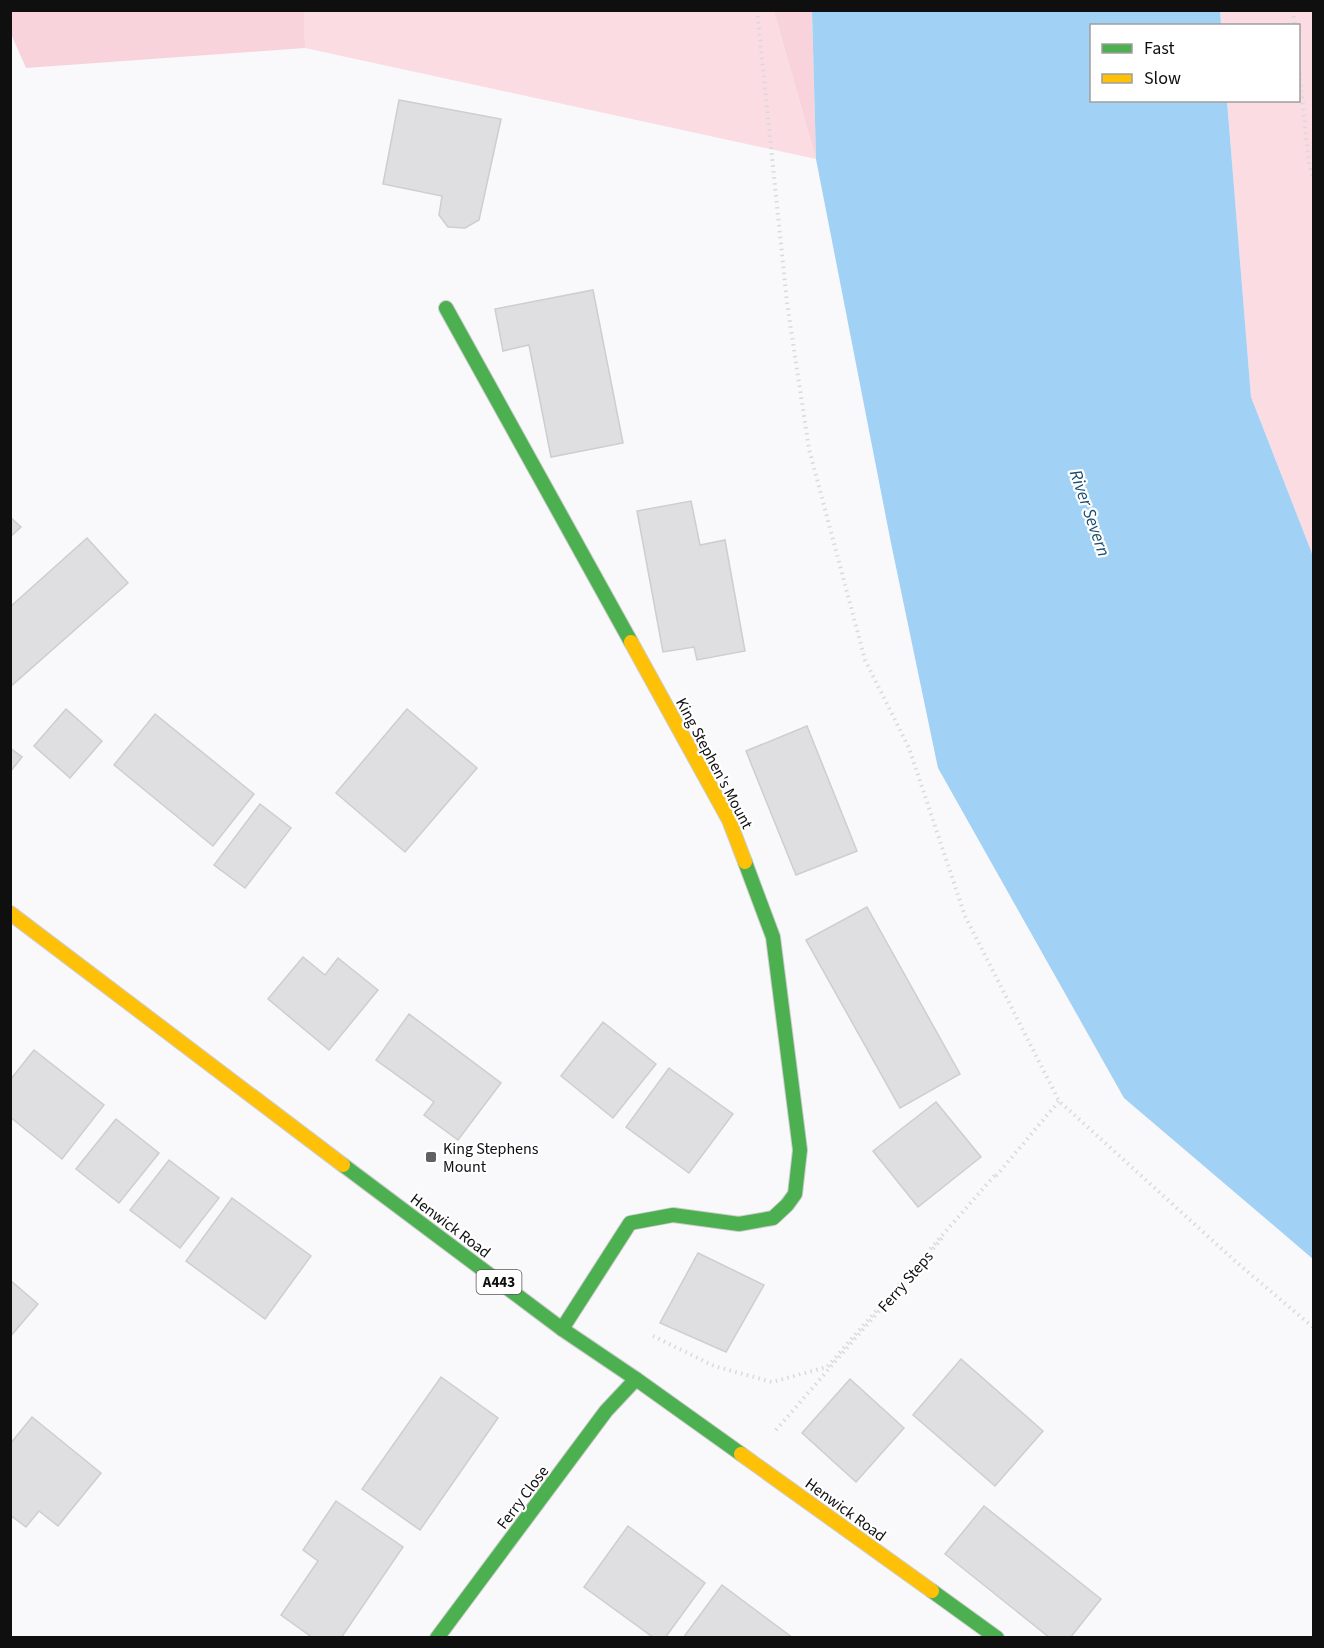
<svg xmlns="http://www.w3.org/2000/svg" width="1324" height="1648" font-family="'Source Sans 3',sans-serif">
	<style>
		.green { fill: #fadce2 }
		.forest { fill: #f8d3db }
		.water { fill: #a1d1f4 }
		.building { fill: #dfdfe1; stroke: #cecdcf; stroke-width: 1.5 }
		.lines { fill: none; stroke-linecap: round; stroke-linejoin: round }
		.fast-casing { stroke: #cdccce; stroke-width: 16 }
		.slow-casing { stroke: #cdccce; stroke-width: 16 }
		.path { stroke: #dad9db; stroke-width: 4; stroke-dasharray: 1.5 4.5; stroke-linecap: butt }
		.fast { stroke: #4caf50; stroke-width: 14 }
		.slow { stroke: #ffc107; stroke-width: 14 }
		.poi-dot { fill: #626162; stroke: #fff; stroke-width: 2 }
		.labels { text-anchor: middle; stroke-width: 4.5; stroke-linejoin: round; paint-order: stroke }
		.shield { fill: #fff; stroke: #585758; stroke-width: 1.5 }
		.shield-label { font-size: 15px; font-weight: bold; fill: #100f10 }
		.street-label { font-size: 16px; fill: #100f10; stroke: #fff }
		.poi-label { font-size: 16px; fill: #100f10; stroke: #fff; text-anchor: start }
		.water-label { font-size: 18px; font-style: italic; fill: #1a4d6f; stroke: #fff }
	</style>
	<rect width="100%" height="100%" fill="#f9f8fa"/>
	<g class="green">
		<path d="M304,11H774L816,159L305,48Z"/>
		<path d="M1220,11H1313V556L1251,397L1227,101L1298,100V26L1221,25Z"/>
	</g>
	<g class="forest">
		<path d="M10,11H304L305,48L26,68L11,34Z"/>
		<path d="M774,11H812L816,159Z"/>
	</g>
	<path class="water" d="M812,11H1220L1221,25L1092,26V100L1227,101L1251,397L1313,556V1259L1124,1098L938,768L891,543L816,159Z"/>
	<g class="building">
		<path d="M399,100L501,119L479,220L465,228L448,227L439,215L442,196L383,184Z"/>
		<path d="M593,290L623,443L551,457L529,345L503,351L495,309Z"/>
		<path d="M691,501L700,545L725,540L745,651L697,660L694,647L663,652L637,511Z"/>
		<path d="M10,517L21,527L10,537Z"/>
		<path d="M87,538L128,583L10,687V607Z"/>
		<path d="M66,709L102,741L70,778L34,746Z"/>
		<path d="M407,709L477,768L405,852L336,793Z"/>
		<path d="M155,714L254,794L213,846L114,765Z"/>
		<path d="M807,726L857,851L796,875L746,751Z"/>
		<path d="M10,748L22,757L10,772Z"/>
		<path d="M260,804L291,828L245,888L214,865Z"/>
		<path d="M867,907L960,1074L900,1108L806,940Z"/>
		<path d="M303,957L325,975L338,958L378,990L329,1050L268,999Z"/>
		<path d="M409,1014L501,1083L458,1140L424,1115L434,1102L376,1060Z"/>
		<path d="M603,1022L656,1064L613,1118L561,1076Z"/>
		<path d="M34,1050L104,1105L62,1159L10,1117V1080Z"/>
		<path d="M669,1068L733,1114L689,1173L626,1127Z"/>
		<path d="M936,1102L981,1157L918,1207L873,1151Z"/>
		<path d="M116,1119L159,1153L119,1203L76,1169Z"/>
		<path d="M169,1160L219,1198L180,1248L130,1210Z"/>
		<path d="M232,1198L311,1256L265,1319L186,1261Z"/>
		<path d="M698,1253L764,1285L726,1352L660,1323Z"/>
		<path d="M10,1280L38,1304L10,1337Z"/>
		<path d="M961,1359L1043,1431L995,1486L913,1415Z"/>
		<path d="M441,1377L498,1418L420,1530L362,1489Z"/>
		<path d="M850,1379L904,1428L856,1482L802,1433Z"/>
		<path d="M32,1417L101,1473L58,1526L39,1511L26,1527L10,1515V1444Z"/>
		<path d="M336,1501L403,1547L341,1638H313L281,1615L318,1561L303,1550Z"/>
		<path d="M984,1506L1101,1599L1070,1638H1050L945,1554Z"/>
		<path d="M628,1526L705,1583L665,1638H654L584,1587Z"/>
		<path d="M722,1585L793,1638H683Z"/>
	</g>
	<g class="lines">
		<g class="fast-casing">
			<g id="fast">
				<path d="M446,308L631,642"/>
				<path d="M343,1165L562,1329L636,1379L741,1454"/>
				<path d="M562,1329L630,1223L673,1215L739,1224L773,1218L787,1205L795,1194L800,1150L773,937L745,862"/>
				<path d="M932,1591L997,1638"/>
				<path d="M437,1638L606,1411L636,1379"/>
			</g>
		</g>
		<g class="slow-casing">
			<g id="slow">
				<path d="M631,642L729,820L745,862"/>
				<path d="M10,913L343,1165"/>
				<path d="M741,1454L932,1591"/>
			</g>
		</g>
		<g class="path">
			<path d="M757,10L787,303L809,449L865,660L909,748L965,916L1059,1101L1235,1261L1314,1328"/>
			<path d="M1293,10L1295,26"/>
			<path d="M1298,61L1309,163L1314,182"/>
			<path d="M996,1176L1059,1101"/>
			<path d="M653,1336L714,1366L772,1382L827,1367L995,1175H998"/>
			<path d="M776,1430L944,1236"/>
		</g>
		<use href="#fast" class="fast"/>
		<use href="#slow" class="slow"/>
	</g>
	<rect class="poi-dot" x="425" y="1151" width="12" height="12" rx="3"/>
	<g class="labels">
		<rect class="shield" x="476.5" y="1270" width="45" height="24" rx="4.5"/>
		<g class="shield-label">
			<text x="499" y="1287">A443</text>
		</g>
		<g class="street-label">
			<text transform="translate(715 763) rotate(62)" y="6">King Stephen's Mount</text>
			<text transform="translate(451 1225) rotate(37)" y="6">Henwick Road</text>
			<text transform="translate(905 1281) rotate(-49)" y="6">Ferry Steps</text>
			<text transform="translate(522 1497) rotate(-53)" y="6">Ferry Close</text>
			<text transform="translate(846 1509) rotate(36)" y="6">Henwick Road</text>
		</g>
		<g class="poi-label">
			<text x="443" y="1154">King Stephens<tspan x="443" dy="18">Mount</tspan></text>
		</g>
		<g class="water-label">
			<text transform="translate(1090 513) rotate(71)" y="6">River Severn</text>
		</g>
	</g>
	<rect width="1324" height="1648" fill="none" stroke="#100f10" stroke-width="24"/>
	<rect x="1090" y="24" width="210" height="78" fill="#ffffff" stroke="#9f9f9f" stroke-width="1.5"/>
	<rect x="1102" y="44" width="30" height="9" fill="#4caf50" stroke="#9f9f9f" stroke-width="1.5"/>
	<text x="1144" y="54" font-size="18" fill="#100f10">Fast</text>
	<rect x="1102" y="74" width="30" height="9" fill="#ffc107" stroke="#9f9f9f" stroke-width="1.5"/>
	<text x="1144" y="84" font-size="18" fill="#100f10">Slow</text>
</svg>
